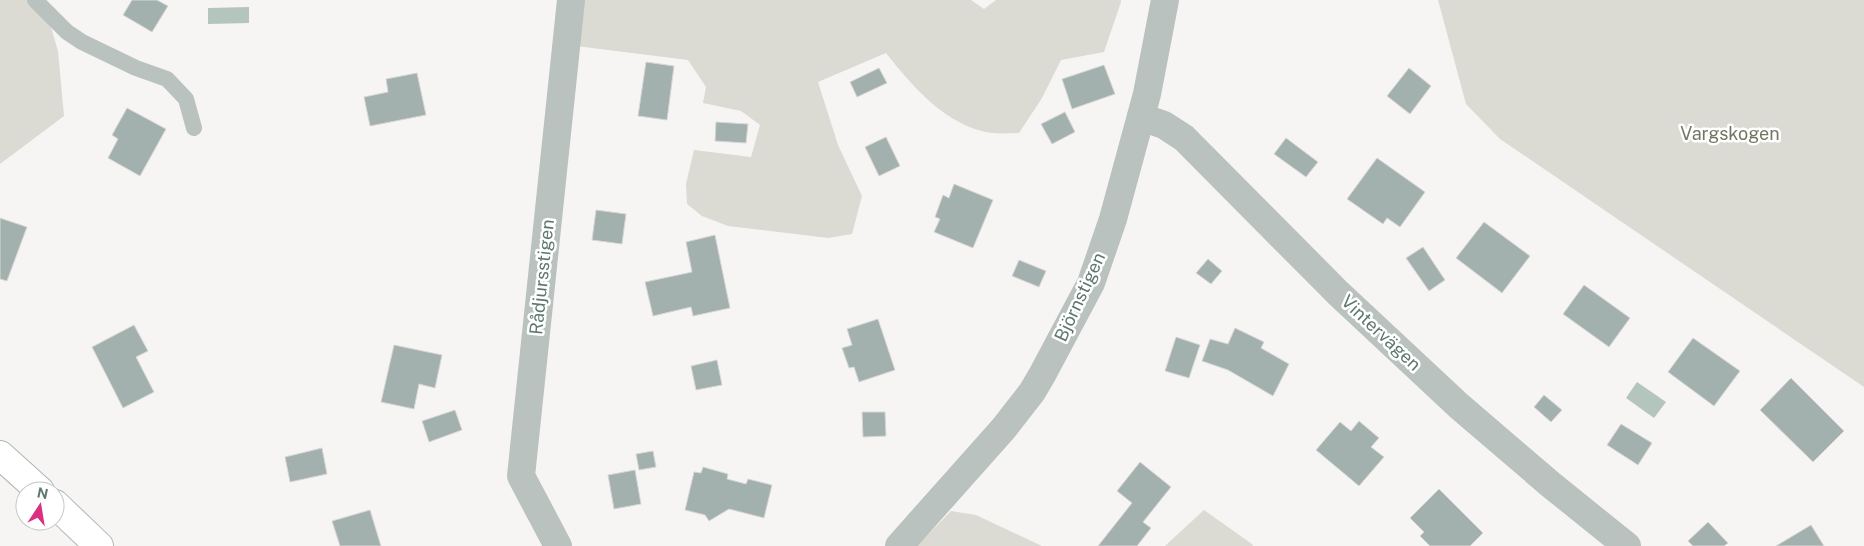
<svg xmlns="http://www.w3.org/2000/svg" width="1864" height="546" font-family="'Public Sans',sans-serif">
	<style>
		.green { fill: #dbdad3 }
		.water { fill: #b4c5be }
		.building { fill: #a2b1ad; stroke: #d8d7d6 }
		.lines { fill: none; stroke-linecap: round; stroke-linejoin: round }
		.secondary-casing { stroke: #abb7b4; stroke-width: 30 }
		.lane { stroke: #b9c2bf; stroke-width: 16 }
		.street { stroke: #b9c2bf; stroke-width: 28 }
		.secondary { stroke: #fff; stroke-width: 28 }
		.labels { text-anchor: middle; stroke-width: 5; stroke-linejoin: round; paint-order: stroke }
		.park-label { font-size: 18px; fill: #747662; stroke: #fff }
		.street-label { font-size: 18px; fill: #5e7871; stroke: #fff }
	</style>
	<rect width="100%" height="100%" fill="#f7f5f4"/>
	<g class="green">
		<path d="M0,0H43L58,51L64,116L0,164Z"/>
		<path d="M582,0H971L984,9L996,0H1121V2L1104,52L1061,60L1042,98L1019,133C1010,133 1001,134 992,133C947,127 912,86 886,53L818,82L838,145L862,196L852,234L828,238L728,226L702,216L687,204L686,184L694,150L751,157L760,125L741,111L703,103L706,87L688,60L576,46Z"/>
		<path d="M1438,0H1864V387L1500,139L1466,104Z"/>
		<path d="M1204,510L1252,544L1253,546H1165Z"/>
		<path d="M951,511L976,515L1042,546H917Z"/>
	</g>
	<g class="water">
		<path d="M249,7V23L208,24V8Z"/>
		<path d="M1637,382L1666,402L1654,418L1626,398Z"/>
	</g>
	<g class="building">
		<path d="M132,0H157L168,6L152,32L123,15Z"/>
		<path d="M646,62L674,66L667,120L638,116Z"/>
		<path d="M1104,65L1115,94L1072,109L1062,79Z"/>
		<path d="M879,68L887,83L857,97L850,82Z"/>
		<path d="M1409,68L1431,86L1410,114L1387,96Z"/>
		<path d="M417,73L426,115L370,126L364,97L388,92L386,79Z"/>
		<path d="M127,108L166,129L140,176L108,158L118,139L112,135Z"/>
		<path d="M1065,112L1075,132L1052,144L1041,124Z"/>
		<path d="M716,122L748,124L746,143L715,141Z"/>
		<path d="M886,137L900,166L879,176L865,147Z"/>
		<path d="M1286,138L1318,162L1306,177L1274,154Z"/>
		<path d="M1377,158L1425,192L1400,227L1387,218L1383,224L1347,199Z"/>
		<path d="M954,184L993,200L973,248L934,232L940,219L935,217L943,195L949,198Z"/>
		<path d="M596,210L626,214L622,244L592,240Z"/>
		<path d="M0,218L27,227L7,281L0,279Z"/>
		<path d="M1484,222L1530,256L1502,293L1456,258Z"/>
		<path d="M715,235L730,308L693,316L691,307L653,316L645,282L692,272L686,242Z"/>
		<path d="M1423,247L1445,280L1429,291L1406,258Z"/>
		<path d="M1208,259L1222,271L1211,284L1196,273Z"/>
		<path d="M1019,260L1046,271L1039,287L1012,276Z"/>
		<path d="M1584,285L1630,318L1609,347L1563,314Z"/>
		<path d="M878,319L895,370L859,382L854,367L849,368L842,348L852,345L847,329Z"/>
		<path d="M134,325L148,351L136,357L154,392L123,408L92,347Z"/>
		<path d="M1235,328L1264,342L1261,348L1289,364L1273,396L1228,370L1202,361L1210,339L1228,344Z"/>
		<path d="M1176,337L1200,345L1189,378L1165,371Z"/>
		<path d="M1693,338L1740,371L1714,406L1668,372Z"/>
		<path d="M394,345L442,355L435,388L419,384L414,409L381,402Z"/>
		<path d="M717,360L722,385L696,390L691,366Z"/>
		<path d="M1791,378L1844,431L1813,462L1760,410Z"/>
		<path d="M1544,395L1562,410L1551,422L1534,407Z"/>
		<path d="M455,410L462,430L429,442L422,421Z"/>
		<path d="M862,412H885L886,436L863,437Z"/>
		<path d="M1359,421L1379,438L1371,447L1384,457L1359,486L1316,450L1340,422L1351,431Z"/>
		<path d="M1621,424L1652,443L1638,465L1607,445Z"/>
		<path d="M322,448L327,474L290,482L285,457Z"/>
		<path d="M653,451L656,467L639,470L636,454Z"/>
		<path d="M1140,462L1171,487L1143,522L1151,528L1137,546H1098L1132,503L1117,491Z"/>
		<path d="M703,467L728,474L727,479L746,484L748,479L772,485L764,518L729,509L709,521L705,515L685,510L694,472L701,473Z"/>
		<path d="M635,470L641,504L614,509L608,475Z"/>
		<path d="M1439,489L1483,533L1470,546H1430L1420,536L1424,532L1410,518Z"/>
		<path d="M370,510L381,546H340L332,521Z"/>
		<path d="M1708,522L1728,543L1724,546H1693L1688,541Z"/>
		<path d="M1811,525L1824,546H1776Z"/>
	</g>
	<g class="lines">
		<g class="secondary-casing">
			<g id="secondary">
				<path d="M0,455L40,491"/>
				<path d="M55,504L99,546"/>
			</g>
		</g>
		<path class="lane" d="M35,0L67,32L82,42L136,68L167,79L186,99L194,128"/>
		<g class="street">
			<path d="M1141,117L1164,125L1184,138L1338,293L1459,406L1550,484L1627,546"/>
			<path d="M558,546L521,476L571,0"/>
			<path d="M899,546L1004,428L1032,392L1042,375L1091,283L1113,219L1147,94L1165,0"/>
		</g>
		<use href="#secondary" class="secondary"/>
	</g>
	<g class="labels">
		<g class="park-label">
			<text x="1730" y="140">Vargskogen</text>
		</g>
		<g class="street-label">
			<text transform="translate(542 277) rotate(-84)" y="6">Rådjursstigen</text>
			<text transform="translate(1080 297) rotate(-65)" y="6">Björnstigen</text>
			<text transform="translate(1381 333) rotate(43)" y="6">Vintervägen</text>
		</g>
	</g>
	<g transform="translate(40 506) rotate(12)"><circle r="24" fill="#ffffff" stroke="#bfc9c6"/>
	<path d="M0-4L9 19L0 12L-9 19Z" fill="#db2f82"/>
	<text y="-8" font-size="14" font-weight="bold" text-anchor="middle" fill="#5e7871">N</text>
	</g>
</svg>
